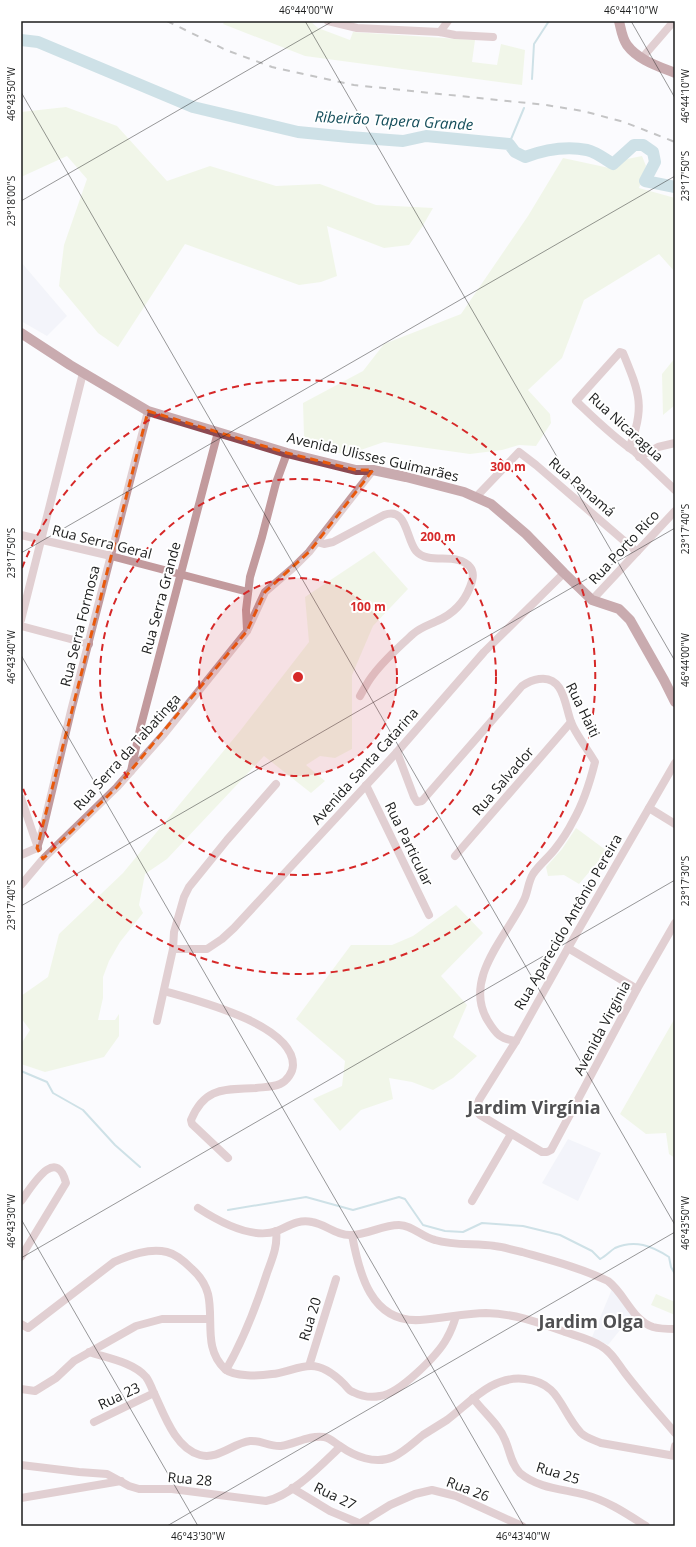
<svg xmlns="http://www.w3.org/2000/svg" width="696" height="1547" font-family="'Open Sans',sans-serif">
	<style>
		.built { fill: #e8ecf5 }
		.green { fill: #e4f0d1 }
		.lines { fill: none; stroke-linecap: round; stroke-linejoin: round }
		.stream { stroke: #98c1cc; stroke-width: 2 }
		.river { stroke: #98c1cc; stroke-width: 12 }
		.minor { stroke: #c29a9d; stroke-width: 8 }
		.major { stroke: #8c4951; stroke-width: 10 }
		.rail { stroke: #808182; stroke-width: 2; stroke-dasharray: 7 7; stroke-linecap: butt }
		.marked { fill: none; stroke: #e8590c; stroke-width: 3; stroke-dasharray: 8 5; stroke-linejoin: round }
		.ticks { fill: none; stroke: #1c1d1d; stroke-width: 1; stroke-opacity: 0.45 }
		.ring { fill: none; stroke: #d62828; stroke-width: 2; stroke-dasharray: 7 5 }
		.labels { text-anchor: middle; stroke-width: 4; stroke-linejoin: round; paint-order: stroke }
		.street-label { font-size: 14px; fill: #1c1d1d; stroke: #fff }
		.water-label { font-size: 15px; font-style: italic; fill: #154e5b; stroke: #fff }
		.district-label { font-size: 18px; font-weight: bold; fill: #505052; stroke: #fff }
		.centre { fill: #d62828; stroke: #fff; stroke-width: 2 }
		.ring-label { font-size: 12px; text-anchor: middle; font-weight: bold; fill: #d62828; stroke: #fff; stroke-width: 4; stroke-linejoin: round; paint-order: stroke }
		.neatline { fill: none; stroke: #1c1d1d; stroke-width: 1.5 }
		.ticks-label { font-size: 10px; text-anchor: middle; fill: #1c1d1d }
	</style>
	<rect width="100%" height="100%" fill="#fbfbfe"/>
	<g class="built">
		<path d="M21,262L67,316L47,336L21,321Z"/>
		<path d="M568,1139L601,1153L578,1201L542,1183Z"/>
		<path d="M612,1289L632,1315L608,1345L592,1337Z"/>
	</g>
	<g class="green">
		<path d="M225,21H310L318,28L350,40L353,32L475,40L472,62L497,65L501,44L525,50L522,85L305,56L223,24Z"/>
		<path d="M66,107L117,126L167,181L210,166L276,186L320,184L376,205L433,208L422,227L409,245L384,248L327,226L337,276L321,282L299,285L185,244L118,347L98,333L59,286L64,245L87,179L67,156L21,177V112Z"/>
		<path d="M642,156L646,166L639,188L675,198V272L659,254L584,300L562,358L528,390L550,414L551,423L536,446L519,445L502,450L470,454L384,442L352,453H324L304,436L303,403L363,371L384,344L461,314L528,216L563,158L614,169L622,160Z"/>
		<path d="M675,358V405L663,415L662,374Z"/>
		<path d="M374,551L408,589L373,626L352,675V749L335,758L320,756L306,765L325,781L311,793L264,756L167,859L145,874L139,905L143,913L120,942L109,961L103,977V998L98,1020H115L119,1014V1036L104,1057L45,1072L21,1064V1044L30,1030L21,1018V996L48,977L59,934L123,873L240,731L309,642L305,597Z"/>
		<path d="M576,828L607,851L579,884L564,875L548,876L546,867L562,849Z"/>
		<path d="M456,905L483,933L441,976L467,1005L453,1037L477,1056L453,1078L433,1090L412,1082L389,1078L393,1099L361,1110L340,1131L313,1099L342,1086L345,1061L296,1019L351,945H392L413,936Z"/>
		<path d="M675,1018V1158L669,1154L666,1133L646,1134L620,1114Z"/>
		<path d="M656,1294L675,1302V1315L651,1305Z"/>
	</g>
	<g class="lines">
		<g class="stream">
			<path d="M532,79L534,44L549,21"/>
			<path d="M509,144L524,108"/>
			<path d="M21,1071L47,1082L53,1093L83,1110L115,1145L140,1167"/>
			<path d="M228,1210L306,1197L353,1210L399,1197L405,1199L423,1225L445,1231L463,1232L482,1223L523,1226L560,1235L592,1251L600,1259C606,1256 610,1251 615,1248C635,1239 652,1246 669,1257L671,1267L675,1274"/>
		</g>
		<path class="river" d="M21,40L38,42L193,107L298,132L349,137L403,141L426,136L509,144L515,152L525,157C544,150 567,146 587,150C596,152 605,159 613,164L634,145H643L653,152L655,162L645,181L675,187"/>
		<g class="minor">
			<path d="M328,21L357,28L440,32L455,35L493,37"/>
			<path d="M440,32L448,21"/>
			<path d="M642,58L674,21"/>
			<path d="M629,448C646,407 639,392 623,353L620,352L576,401C595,419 613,437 635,452L675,490"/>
			<path d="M639,457L658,447L675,443"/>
			<path d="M476,497L519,452L536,465L637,552"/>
			<path d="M21,535L111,556L248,592"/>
			<path d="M317,542L324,544L333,542L384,515C407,506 406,539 416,551C429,566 457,551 470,567C475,573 473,580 470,587C464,603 453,614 437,621C429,625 421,627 413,634C400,646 384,660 373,675C368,681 364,689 360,696"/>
			<path d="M592,600L675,511"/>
			<path d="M21,620L83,373"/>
			<path d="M21,626L89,644"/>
			<path d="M247,630L246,610L250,577L262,537L276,483L287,453"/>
			<path d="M397,752L414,797L417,802L422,801L522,686C528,682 532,680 539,679C564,675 565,706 571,722C575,733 588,750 595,762C590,782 584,802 573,821C568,831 562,840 555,849C548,858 539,865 533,874C528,882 528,892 524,900C507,936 462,979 488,1021C496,1034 500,1039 516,1041"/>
			<path d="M675,763L568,948L516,1041L479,1100L476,1110L480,1115L542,1152H547L551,1150L637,989L675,923"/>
			<path d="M131,771L140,729L218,432"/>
			<path d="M366,785L429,915"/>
			<path d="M21,798L38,848"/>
			<path d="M649,808L675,824"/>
			<path d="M21,855L37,848L43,829L71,711L148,411"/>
			<path d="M455,856L571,722"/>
			<path d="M21,885L43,859L117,787L164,734L247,631L265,592L294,567L309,552L373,470"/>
			<path d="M568,948L637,989"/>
			<path d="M173,949H207L222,939L234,928L397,752L484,652L564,573"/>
			<path d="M164,991C195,1000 293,1024 293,1065C293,1072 287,1081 280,1084C273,1087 264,1087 256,1088C225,1090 205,1086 191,1120L192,1124L228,1158"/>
			<path d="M157,1021L173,949L174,932L184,897L189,887L227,840L276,784"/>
			<path d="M21,1201C31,1188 56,1144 66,1183L21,1257"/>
			<path d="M472,1201L511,1134"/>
			<path d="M198,1208C218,1221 252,1240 277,1231C289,1226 298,1219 312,1222C325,1224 337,1236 351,1235C367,1235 382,1225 399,1225C412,1225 422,1237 435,1240C455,1246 475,1243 495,1246C504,1247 513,1250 522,1252C550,1260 581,1268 608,1281C625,1294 632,1320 653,1327C660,1329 668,1329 675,1329"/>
			<path d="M352,1235C359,1273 371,1323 420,1320C442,1319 464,1313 486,1313C516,1314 537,1322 565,1332C577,1336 590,1339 601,1346C612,1352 618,1364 625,1373C641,1394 658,1413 675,1433"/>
			<path d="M21,1324L28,1328L114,1262C130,1255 149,1248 167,1252C176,1254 185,1262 192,1269C200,1276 205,1283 208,1294C214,1319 203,1349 225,1369C234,1377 260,1376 272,1374C285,1373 298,1366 311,1366C323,1366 335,1375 344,1384C347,1387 349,1391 353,1392C361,1396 371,1398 380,1396C399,1394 438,1355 447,1338C451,1331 454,1323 456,1316"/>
			<path d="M89,1352C107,1358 133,1362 146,1377C149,1381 151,1386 153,1391C163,1411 174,1448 200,1455C218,1460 233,1443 250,1441C261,1440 270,1447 281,1446C295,1444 309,1435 324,1437C330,1438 335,1443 340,1446C354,1456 375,1465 393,1457C404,1452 413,1443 423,1435C431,1430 439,1425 447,1420C471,1402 492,1375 525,1379C561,1383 560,1411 581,1433C586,1438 594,1440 601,1443L675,1456"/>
			<path d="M309,1366L336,1279"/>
			<path d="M226,1370C244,1339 256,1307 267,1273C272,1259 278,1246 276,1231"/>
			<path d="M21,1389L35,1391L56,1378L74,1361L136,1326L162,1319H209"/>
			<path d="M473,1398C483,1412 499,1424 505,1440C510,1451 511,1464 520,1473C539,1489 564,1489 586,1495C608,1501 627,1514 646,1526"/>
			<path d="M94,1422L154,1393"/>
			<path d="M673,1455L675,1446"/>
			<path d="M21,1465L79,1472L107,1474L129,1486L139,1489H172L266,1501C292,1496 321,1465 340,1447"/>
			<path d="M292,1488L330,1511L366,1526"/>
			<path d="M21,1498L121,1481"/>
			<path d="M361,1523L390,1505L415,1494L432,1490L456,1496L522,1526"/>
		</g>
		<g class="major">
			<path d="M619,21C621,29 622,38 627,45C638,60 658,66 675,73"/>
			<path d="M21,333L70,365L148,411L287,453L356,470H373L406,477L464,492L491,504L526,534L564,573L592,600L619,609L630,620L664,680L675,702"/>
		</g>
		<path class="rail" d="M167,21L226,50L272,67L354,85L546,105L583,111L624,122L675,142"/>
	</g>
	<path d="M0 0H696V1547H0ZM148,411L287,453L356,470H373L309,552L265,592L247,631L117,787L43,859L37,848Z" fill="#fbfbfe" fill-opacity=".55" fill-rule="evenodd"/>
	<path class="marked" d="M148,411L287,453L356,470H373L309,552L265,592L247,631L117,787L43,859L37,848Z"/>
	<path class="ticks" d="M305,21L675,661M631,21L675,98M21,92L675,1225M21,201L333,21M21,553L675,176M21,655L524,1526M21,906L675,528M21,1219L198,1526M21,1258L675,880M167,1526L675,1232"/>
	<circle cx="298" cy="677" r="99" fill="#d62828" fill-opacity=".12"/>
	<g class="ring">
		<circle cx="298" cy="677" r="99"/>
		<circle cx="298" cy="677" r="198"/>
		<path d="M22 568A297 297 0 1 1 22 786"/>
	</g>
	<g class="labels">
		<g class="street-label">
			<text transform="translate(626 427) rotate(42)" y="5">Rua Nicaragua</text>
			<text transform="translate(373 457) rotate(13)" y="5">Avenida Ulisses Guimarães</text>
			<text transform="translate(582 487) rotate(41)" y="5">Rua Panamá</text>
			<text transform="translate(102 542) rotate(14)" y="5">Rua Serra Geral</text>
			<text transform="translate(624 547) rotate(-47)" y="5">Rua Porto Rico</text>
			<text transform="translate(161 598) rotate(-75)" y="5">Rua Serra Grande</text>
			<text transform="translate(80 626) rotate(-76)" y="5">Rua Serra Formosa</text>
			<text transform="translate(583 710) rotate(64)" y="5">Rua Haiti</text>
			<text transform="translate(127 752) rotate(-48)" y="5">Rua Serra da Tabatinga</text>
			<text transform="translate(365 766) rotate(-48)" y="5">Avenida Santa Catarina</text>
			<text transform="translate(503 781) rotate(-49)" y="5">Rua Salvador</text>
			<text transform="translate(409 844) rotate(64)" y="5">Rua Particular</text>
			<text transform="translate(568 922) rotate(-60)" y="5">Rua Aparecido Antônio Pereira</text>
			<text transform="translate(602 1028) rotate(-62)" y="5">Avenida Virginia</text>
			<text transform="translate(310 1319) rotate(-73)" y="5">Rua 20</text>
			<text transform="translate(119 1396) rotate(-25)" y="5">Rua 23</text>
			<text transform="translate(558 1473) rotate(17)" y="5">Rua 25</text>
			<text transform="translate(190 1479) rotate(5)" y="5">Rua 28</text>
			<text transform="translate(468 1489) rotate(21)" y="5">Rua 26</text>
			<text transform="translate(335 1496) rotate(26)" y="5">Rua 27</text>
		</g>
		<g class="water-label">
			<text transform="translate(394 121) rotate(3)" y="5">Ribeirão Tapera Grande</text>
		</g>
		<g class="district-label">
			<text x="534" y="1114">Jardim Virgínia</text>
			<text x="591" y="1328">Jardim Olga</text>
		</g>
	</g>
	<circle cx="298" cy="677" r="6" class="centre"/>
	<g class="ring-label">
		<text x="508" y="471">300 m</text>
		<text x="438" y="541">200 m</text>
		<text x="368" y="611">100 m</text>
	</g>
	<rect width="696" height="1547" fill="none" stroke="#ffffff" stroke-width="44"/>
	<rect x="22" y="22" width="652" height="1503" class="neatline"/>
	<g class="ticks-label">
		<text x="306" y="14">46°44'00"W</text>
		<text x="631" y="14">46°44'10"W</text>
		<text transform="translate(11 94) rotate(-90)" y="4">46°43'50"W</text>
		<text transform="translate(685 96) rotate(-90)" y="4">46°44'10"W</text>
		<text transform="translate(685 176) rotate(-90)" y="4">23°17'50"S</text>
		<text transform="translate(11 201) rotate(-90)" y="4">23°18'00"S</text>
		<text transform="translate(685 529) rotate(-90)" y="4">23°17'40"S</text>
		<text transform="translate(11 553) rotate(-90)" y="4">23°17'50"S</text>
		<text transform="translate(11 657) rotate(-90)" y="4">46°43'40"W</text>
		<text transform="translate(685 660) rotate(-90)" y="4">46°44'00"W</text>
		<text transform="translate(685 881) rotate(-90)" y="4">23°17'30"S</text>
		<text transform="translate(11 905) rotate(-90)" y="4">23°17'40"S</text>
		<text transform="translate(11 1221) rotate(-90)" y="4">46°43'30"W</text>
		<text transform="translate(685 1223) rotate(-90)" y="4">46°43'50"W</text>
		<text x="198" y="1540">46°43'30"W</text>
		<text x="523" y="1540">46°43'40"W</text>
	</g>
</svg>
